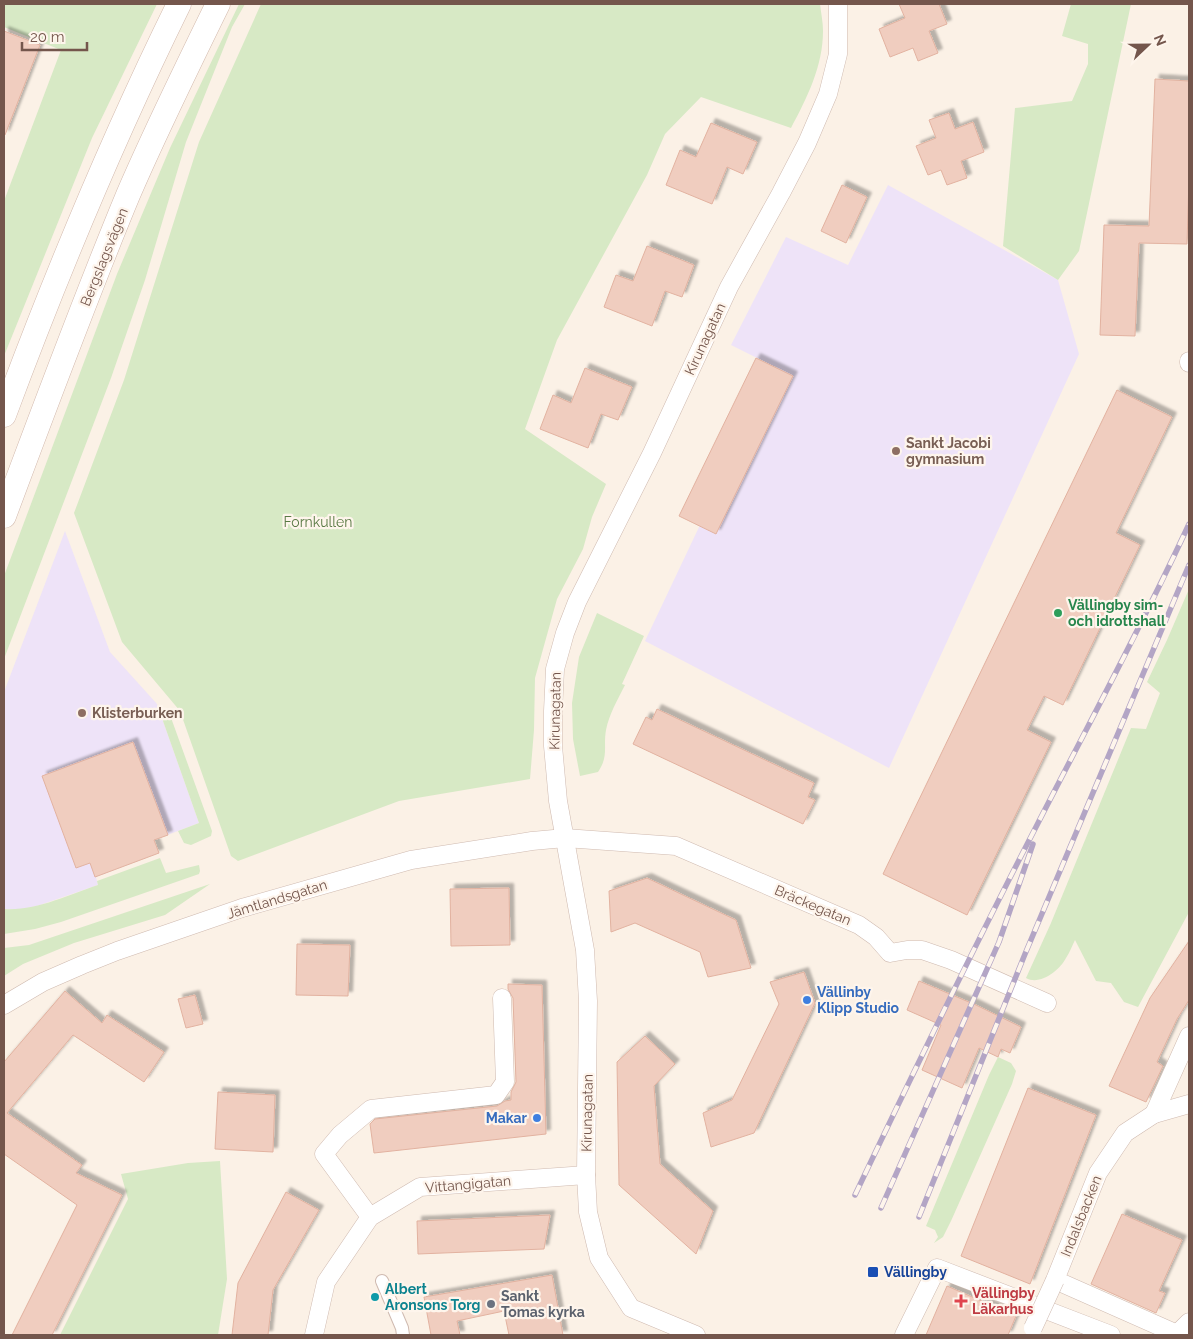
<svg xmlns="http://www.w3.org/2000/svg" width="1193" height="1339" font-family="Raleway,sans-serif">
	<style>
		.education { fill: #eee3f8 }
		.green { fill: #d7e9c5 }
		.building { fill: #f0cdbf; stroke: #e2b2a0; filter: url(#shadow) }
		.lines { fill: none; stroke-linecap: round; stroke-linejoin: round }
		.pedestrian-casing { stroke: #cfbab0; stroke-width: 14 }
		.minor-casing { stroke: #cfbab0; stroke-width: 19 }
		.secondary-casing { stroke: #d2b9ad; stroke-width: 25 }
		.pedestrian { stroke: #fff; stroke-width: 12 }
		.minor { stroke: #fff; stroke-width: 18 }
		.secondary { stroke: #fff; stroke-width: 24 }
		.rail-casing { stroke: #b3a5c5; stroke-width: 5.5 }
		.rail { stroke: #fef5ec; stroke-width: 4; stroke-dasharray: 11; stroke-linecap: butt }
		.minor-bridge-casing { stroke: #cfbab0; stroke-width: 19; stroke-linecap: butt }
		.minor-bridge { stroke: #fff; stroke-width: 18 }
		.education-dot { fill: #8d6e63; stroke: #fef5ec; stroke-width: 2 }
		.leisure-dot { fill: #2e9e5b; stroke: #fef5ec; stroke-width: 2 }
		.shop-dot { fill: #3f7fe0; stroke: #fef5ec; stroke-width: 2 }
		.transit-dot { fill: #1a4fb4; stroke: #fef5ec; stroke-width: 2 }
		.culture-dot { fill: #0f9aa8; stroke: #fef5ec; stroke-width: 2 }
		.health-dot { fill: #e0444e; stroke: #fef5ec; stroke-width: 2 }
		.worship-dot { fill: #6b7280; stroke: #fef5ec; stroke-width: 2 }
		.labels { text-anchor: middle; stroke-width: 4.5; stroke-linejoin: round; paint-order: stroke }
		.street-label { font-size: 14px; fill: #74564c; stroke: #fef5ec }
		.education-label { font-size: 14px; font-weight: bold; fill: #785e54; stroke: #fef5ec; text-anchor: start }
		.park-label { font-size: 14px; fill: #597944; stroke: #fef5ec }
		.leisure-label { font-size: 14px; font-weight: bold; fill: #27864d; stroke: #fef5ec; text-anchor: start }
		.shop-label { font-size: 14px; font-weight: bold; fill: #366cbe; stroke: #fef5ec; text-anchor: start }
		.transit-label { font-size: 14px; font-weight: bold; fill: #164399; stroke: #fef5ec; text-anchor: start }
		.culture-label { font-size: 14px; font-weight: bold; fill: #0d838f; stroke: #fef5ec; text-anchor: start }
		.health-label { font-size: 14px; font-weight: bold; fill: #be3a42; stroke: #fef5ec; text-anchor: start }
		.worship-label { font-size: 14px; font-weight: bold; fill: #5b616d; stroke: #fef5ec; text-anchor: start }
	</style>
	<defs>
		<filter id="shadow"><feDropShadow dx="4.5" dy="-4.5" stdDeviation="1" flood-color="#0004"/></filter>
	</defs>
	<rect width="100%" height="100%" fill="#fbf1e6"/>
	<g class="education">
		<path d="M888,185L1058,280L1079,354L889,768L645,641L700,525L793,376L731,345L786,237L848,265Z"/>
		<path d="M65,531L110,652L157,704L199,823L154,840L159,853L96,877L98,885L37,906L17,910L4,909V692Z"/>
	</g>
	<g class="green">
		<path d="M4,4H157L92,138L4,356V201L61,50L4,27Z"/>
		<path d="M239,4H245L232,27L186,142L145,280L111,378L4,659V576L117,274L170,148Z"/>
		<path d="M261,4H820C821,13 823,22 823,31C823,66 807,98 791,128L701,97L665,134L647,175L557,340L525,429L606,484L592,517L583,549L557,599L535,678L534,730L530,779L399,801L238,861L231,856L180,711L122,642L74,513L124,380L199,142Z"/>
		<path d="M1071,4H1131L1079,251L1058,280L1003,246L1015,108L1072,101L1088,64V44L1062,36Z"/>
		<path d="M1189,589V912L1138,1007L1124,1002L1111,983L1096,981L1075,940C1072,946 1070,952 1066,958C1060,970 1040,986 1026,978L1051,923L1131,728L1146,729L1160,693L1147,682L1167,640Z"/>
		<path d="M597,613L644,636L622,684L625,685C618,699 609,714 606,730C603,747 609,756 598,772L580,776L573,739L572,703L579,657Z"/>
		<path d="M166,715H170L212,831L211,836L191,845L184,843L178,831L199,823L163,721Z"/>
		<path d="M160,858L166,873L199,865L200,871L199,874L61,922L35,929L4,934V909C36,911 68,895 98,885L97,881Z"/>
		<path d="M210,884L165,915L74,943L23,964L4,976V948L29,945Z"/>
		<path d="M998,1057L1011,1063L1016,1071L1012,1084L951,1221L943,1237L934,1243L938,1237L935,1230L926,1226L989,1075Z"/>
		<path d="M220,1161L227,1279L218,1335H60L128,1199L121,1174L188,1163Z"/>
	</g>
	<g class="building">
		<path d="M899,4H939L947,24L929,31L938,53L918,61L913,48L890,57L879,29L905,18Z"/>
		<path d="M4,31L40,45L5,135H4Z"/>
		<path d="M1155,79L1189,81V179L1187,244L1139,243L1135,336L1100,335L1104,225L1149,226Z"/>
		<path d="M949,113L955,129L973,122L984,152L961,161L967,178L947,185L941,170L928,175L916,146L936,138L929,120Z"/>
		<path d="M711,123L757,142L743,174L727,167L712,204L666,185L680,150L696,157Z"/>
		<path d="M842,185L867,197L846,243L821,231Z"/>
		<path d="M647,246L694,265L682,297L665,291L652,326L604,307L616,275L633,281Z"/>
		<path d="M756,358L793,376L716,534L679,516Z"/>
		<path d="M585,368L632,387L618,420L601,414L588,448L540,429L553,395L571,403Z"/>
		<path d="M1117,390L1172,417L1116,533L1140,545L1063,705L1044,696L1027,730L1051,742L967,915L883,874Z"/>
		<path d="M657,709L814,783L808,797L815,800L803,824L633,744L646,717L652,720Z"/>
		<path d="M133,742L168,835L154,840L159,853L95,877L90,863L76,868L42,776Z"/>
		<path d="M647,878L736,920L751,968L708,977L700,952L635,923L611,932L609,891Z"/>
		<path d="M509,888L510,945L451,946L450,889Z"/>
		<path d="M1189,941V1000L1177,1019L1157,1062L1163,1066L1146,1102L1109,1086L1150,998Z"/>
		<path d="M297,944L350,945L348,996L296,995Z"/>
		<path d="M804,972L815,1003L754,1133L711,1147L703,1113L732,1100L779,1004L770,982Z"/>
		<path d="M919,981L976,1005L1021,1027L1010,1053L1001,1049L998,1057L979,1048L962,1088L922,1070L941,1025L907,1010Z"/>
		<path d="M508,984L542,985L546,1134L374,1153L370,1124L375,1119L497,1106L505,1101L511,1100V1092L516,1082L513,998L508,989Z"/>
		<path d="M65,991L102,1023L107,1015L164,1052L144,1082L73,1035L7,1113L82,1165L76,1173L122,1195L52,1335H12L77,1205L4,1154V1062Z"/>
		<path d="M195,995L203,1024L186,1028L178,999Z"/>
		<path d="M645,1036L675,1064L654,1086L660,1164L713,1211L696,1254L619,1185L617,1062Z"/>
		<path d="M1028,1088L1096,1115L1030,1284L961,1256Z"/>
		<path d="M218,1092L275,1095L273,1152L215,1149Z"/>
		<path d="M286,1192L319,1210L273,1290L268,1335H232L238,1283Z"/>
		<path d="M1122,1214L1182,1240L1159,1291L1165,1293L1156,1313L1091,1284Z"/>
		<path d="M550,1215L544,1249L418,1254L417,1221Z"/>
		<path d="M552,1275L563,1335H509L504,1311L457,1321L460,1335H431L424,1297Z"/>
		<path d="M947,1286L1016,1316L1008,1335H926Z"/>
	</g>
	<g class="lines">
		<g class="pedestrian-casing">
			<path id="pedestrian" d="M382,1281L402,1328L403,1335"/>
		</g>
		<g class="minor-casing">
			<g id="minor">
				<path d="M1189,363V361"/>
				<path d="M4,1005L43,982L82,965L117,951L242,908L411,860L532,841L565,838L676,846L859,925L876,937L890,953L907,950H922L951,960L1047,1003"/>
				<path d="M1189,1104L1154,1114L1125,1133L1098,1173L1055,1280L1177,1334L1189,1322"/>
				<path d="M1154,1114L1189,1036"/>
				<path d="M370,1217L324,1154L340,1135L371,1109L496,1095L505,1082L502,998"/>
				<path d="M314,1335L326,1282L370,1217L420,1187L586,1175"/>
				<path d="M696,1335L631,1308L599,1258L588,1212L586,1175L588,1001L585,950L558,801L553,746V711L555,669L565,633L577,602L652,453L729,287L781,193L807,143L828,94L838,54V4"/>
				<path d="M904,1335L937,1268L1111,1335"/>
			</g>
		</g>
		<g class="secondary-casing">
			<g id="secondary">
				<path d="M4,415C56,275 113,138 179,4"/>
				<path d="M4,516C44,409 84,301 128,195C156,130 187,67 218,4"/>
			</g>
		</g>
		<use href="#pedestrian" class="pedestrian"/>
		<use href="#minor" class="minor"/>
		<use href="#secondary" class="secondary"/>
		<g class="rail-casing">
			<g id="rail">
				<path d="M855,1195C914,1071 974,947 1037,825C1088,725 1142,626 1189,524"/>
				<path d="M881,1208L999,942L1033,844"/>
				<path d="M919,1217L1025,954L1189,565"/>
			</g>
		</g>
		<use href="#rail" class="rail"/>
		<g class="minor-bridge-casing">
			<path id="minor-bridge" d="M1033,1328L1055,1280"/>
		</g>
		<use href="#minor-bridge" class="minor-bridge"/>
	</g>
	<g class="education-dot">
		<circle cx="896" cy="451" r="5"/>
		<circle cx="82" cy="713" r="5"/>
	</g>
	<circle class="leisure-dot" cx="1058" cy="613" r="5"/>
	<g class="shop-dot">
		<circle cx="807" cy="1000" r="5"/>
		<circle cx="537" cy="1118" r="5"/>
	</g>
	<rect class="transit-dot" x="867" y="1266" width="12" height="12" rx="2.5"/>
	<circle class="culture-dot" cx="375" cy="1297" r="5"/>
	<path class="health-dot" d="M958.5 1293.5h5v5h5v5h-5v5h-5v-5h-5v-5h5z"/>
	<circle class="worship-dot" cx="491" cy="1304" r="5"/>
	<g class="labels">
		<g class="street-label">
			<text transform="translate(104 257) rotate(-68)" y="5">Bergslagsvägen</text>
			<text transform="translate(705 339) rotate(-65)" y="5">Kirunagatan</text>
			<text transform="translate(555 711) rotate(-89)" y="5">Kirunagatan</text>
			<text transform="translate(277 899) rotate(-17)" y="5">Jämtlandsgatan</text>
			<text transform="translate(813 905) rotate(23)" y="5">Bräckegatan</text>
			<text transform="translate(587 1113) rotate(-89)" y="5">Kirunagatan</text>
			<text transform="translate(468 1184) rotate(-5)" y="5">Vittangigatan</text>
			<text transform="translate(1081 1216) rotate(-68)" y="5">Indalsbacken</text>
		</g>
		<g class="education-label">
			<text x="906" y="448">Sankt Jacobi<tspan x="906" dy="16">gymnasium</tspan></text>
			<text x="92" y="718">Klisterburken</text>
		</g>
		<g class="park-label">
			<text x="318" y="527">Fornkullen</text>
		</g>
		<g class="leisure-label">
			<text x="1068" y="610">Vällingby sim-<tspan x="1068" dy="16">och idrottshall</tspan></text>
		</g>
		<g class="shop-label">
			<text x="817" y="997">Vällinby<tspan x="817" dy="16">Klipp Studio</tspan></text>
			<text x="527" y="1123" text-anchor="end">Makar</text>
		</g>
		<g class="transit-label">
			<text x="884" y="1277">Vällingby</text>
		</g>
		<g class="culture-label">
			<text x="385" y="1294">Albert<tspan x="385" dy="16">Aronsons Torg</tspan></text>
		</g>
		<g class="health-label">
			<text x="972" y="1298">Vällingby<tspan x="972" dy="16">Läkarhus</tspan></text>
		</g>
		<g class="worship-label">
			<text x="501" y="1301">Sankt<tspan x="501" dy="16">Tomas kyrka</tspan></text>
		</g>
	</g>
	<rect width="1193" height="1339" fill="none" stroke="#74564c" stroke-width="10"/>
	<g transform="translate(1148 45) rotate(68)" stroke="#fef5ec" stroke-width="4" paint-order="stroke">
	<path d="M0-4L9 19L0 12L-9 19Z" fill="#74564c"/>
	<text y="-8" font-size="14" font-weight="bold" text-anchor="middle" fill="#74564c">N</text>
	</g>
	<path d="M22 42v8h65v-8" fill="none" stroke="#74564c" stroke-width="2.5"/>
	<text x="30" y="42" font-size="15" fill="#74564c" stroke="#fef5ec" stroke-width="4" paint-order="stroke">20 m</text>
</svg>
